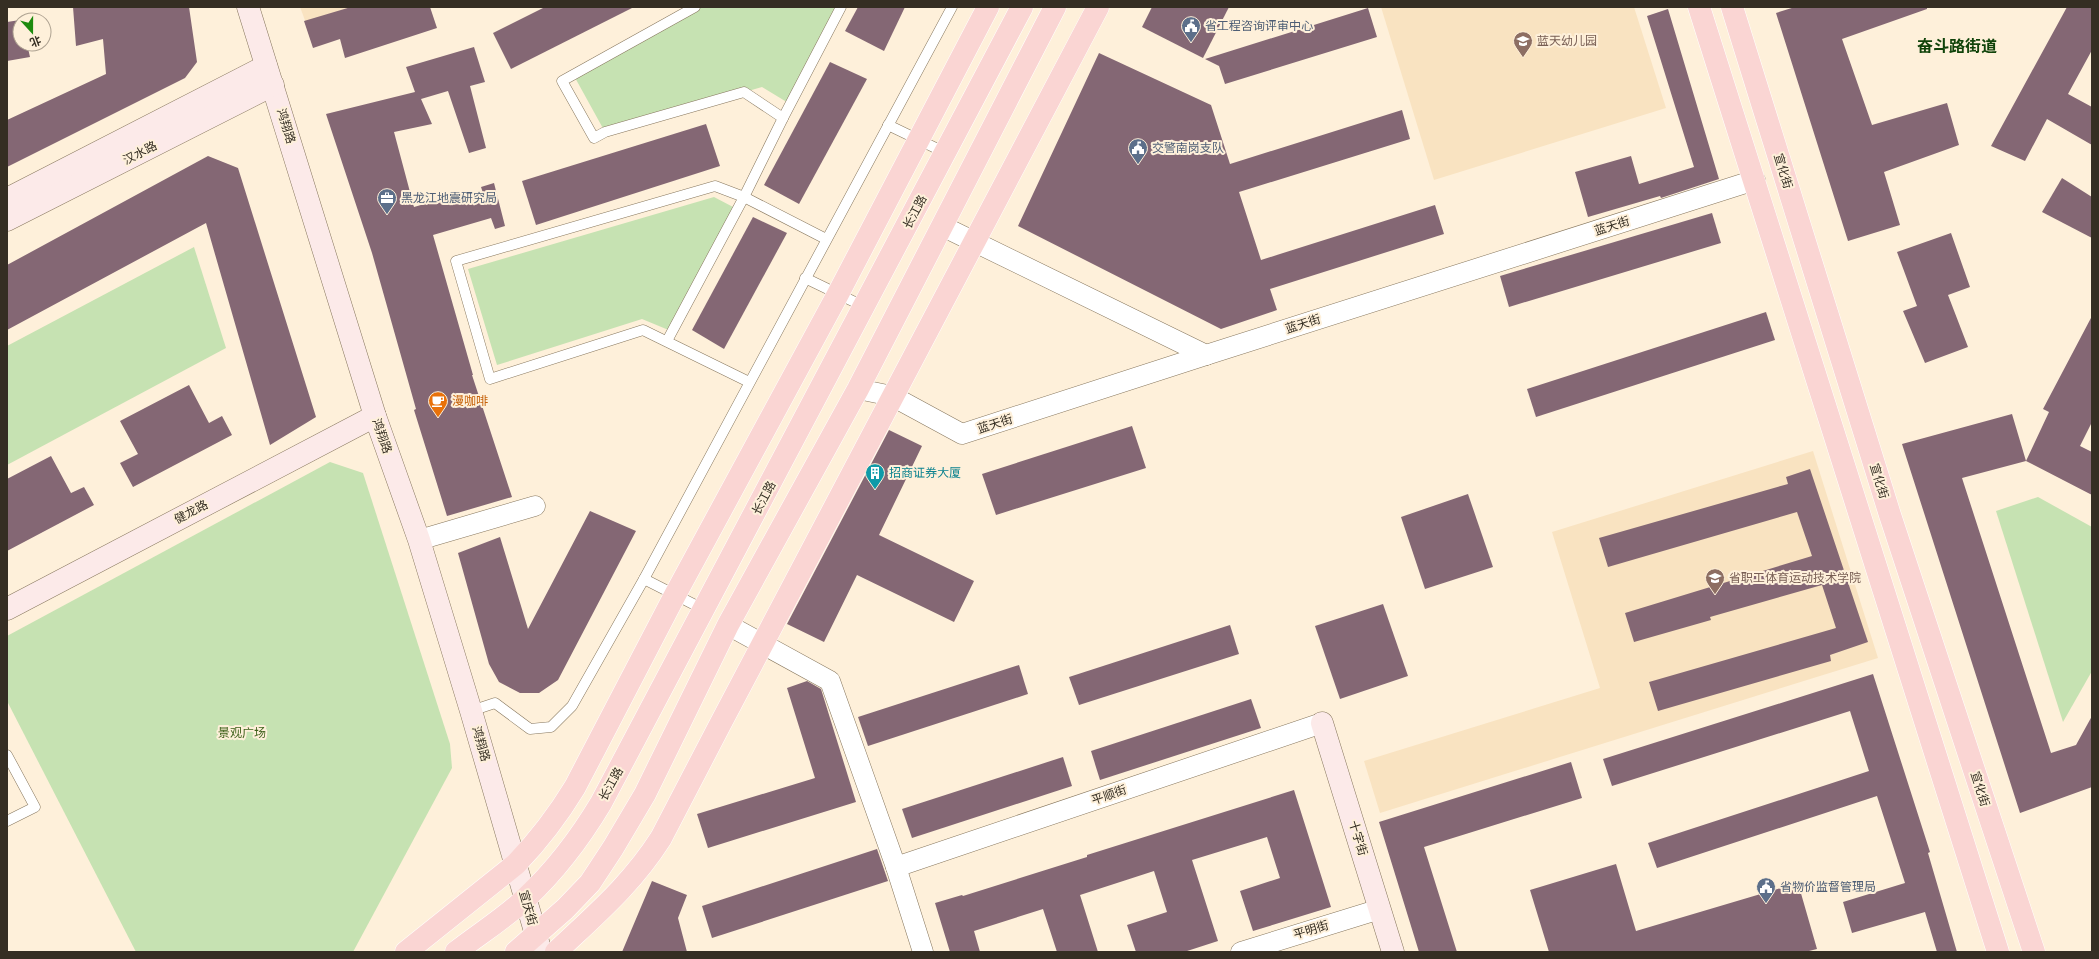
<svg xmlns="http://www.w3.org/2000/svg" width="2099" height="959" font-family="Lato,'Noto Sans SC',sans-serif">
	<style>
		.built { fill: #f9e3c1 }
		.green { fill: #c6e2b2 }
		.building { fill: #846774 }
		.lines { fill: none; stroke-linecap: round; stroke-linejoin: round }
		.lane-casing { stroke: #87775e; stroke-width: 11 }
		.street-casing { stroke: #87775e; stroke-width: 21 }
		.secondary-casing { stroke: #87775e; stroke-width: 23 }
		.primary-casing { stroke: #fff; stroke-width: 23 }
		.lane { stroke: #fff; stroke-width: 10 }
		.street { stroke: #fff; stroke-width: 20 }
		.secondary { stroke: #fceae9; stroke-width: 22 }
		.primary { stroke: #fad5d3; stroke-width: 22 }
		.labels { text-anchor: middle; stroke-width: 4; stroke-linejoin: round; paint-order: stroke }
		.service-label { font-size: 12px; fill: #4e5e75; stroke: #fef0da; text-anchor: start }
		.education-label { font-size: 12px; fill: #785e54; stroke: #fef0da; text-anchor: start }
		.street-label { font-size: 12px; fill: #352e23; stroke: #fef0da }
		.food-label { font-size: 12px; fill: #c56008; stroke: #fef0da; text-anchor: start }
		.culture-label { font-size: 12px; fill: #0d838f; stroke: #fef0da; text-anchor: start }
		.park-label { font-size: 12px; fill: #3d601a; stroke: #fef0da }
		.district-label { font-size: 16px; font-weight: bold; fill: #10430a; stroke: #fef0da }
	</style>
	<rect width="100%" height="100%" fill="#fef0da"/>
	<g class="built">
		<path d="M300,7H426L313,42Z"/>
		<path d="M1381,7H1634L1666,108L1434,180Z"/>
		<path d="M1813,451L1878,658L1380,813L1364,761L1600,688L1552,532Z"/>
	</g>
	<g class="green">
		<path d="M695,7H838L790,104L762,87L605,132L573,74Z"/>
		<path d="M714,197L735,208L671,331L642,319L497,365L468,269Z"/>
		<path d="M194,247L226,348L7,465V346Z"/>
		<path d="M330,462L363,473L450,744L452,768L353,952H136L7,701V636Z"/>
		<path d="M2038,497L2092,527V671L2063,722L1996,511Z"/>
	</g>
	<g class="building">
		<path d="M73,7H189L197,62L185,78L7,167V120L106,74L103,39L76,46Z"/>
		<path d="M351,7H430L437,28L345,58L340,39L313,48L304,21Z"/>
		<path d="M545,7H634L511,69L493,33Z"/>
		<path d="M858,7H905L884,51L845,31Z"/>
		<path d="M1152,7H1229L1203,58L1142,27Z"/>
		<path d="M1795,7H1927V9L1842,39L1872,125L1947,103L1959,145L1884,172L1900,225L1848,241L1776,13Z"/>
		<path d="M2067,7H2092V50L2068,94L2092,107V145L2047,119L2025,161L1991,146Z"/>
		<path d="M1368,8L1377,37L1225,84L1219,66L1205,59Z"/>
		<path d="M1668,9L1719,179L1661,198L1660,196L1588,217L1575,172L1631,156L1639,184L1694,167L1647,16Z"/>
		<path d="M20,20V44H27L30,57L7,61V22Z"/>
		<path d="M474,47L485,82L470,86L486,148L469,153L448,91L421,99L432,124L394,132L414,207L462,193L465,200L483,193L481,187L494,183L505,226L495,229L491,218L433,235L473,375H472L512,497L447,516L414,410L416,409L372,253L326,114L415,92L406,67Z"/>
		<path d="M1099,53L1211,105L1230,164L1402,110L1410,139L1239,192L1261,260L1435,205L1444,234L1270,289L1277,310L1221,329L1018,226Z"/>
		<path d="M830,62L867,79L799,204L764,185Z"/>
		<path d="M706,124L720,166L536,225L522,181Z"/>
		<path d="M208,156L238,168L316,417L270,445L206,223L7,330V265Z"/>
		<path d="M2062,178L2092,197V238L2042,212Z"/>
		<path d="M1712,213L1721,243L1509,307L1500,276Z"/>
		<path d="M753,217L787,233L724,349L692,330Z"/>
		<path d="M1951,233L1970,287L1948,295L1968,347L1925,363L1903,311L1917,306L1897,252Z"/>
		<path d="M1766,312L1775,340L1536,417L1527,389Z"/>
		<path d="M2092,316V422L2080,446L2092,452V495L2026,461L2049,412L2043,409Z"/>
		<path d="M189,385L209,423L222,416L232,435L133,487L120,463L138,454L120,421Z"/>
		<path d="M2012,414L2026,461L1962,478L2051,753L2076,745L2092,716V787L2020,813L1902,444Z"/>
		<path d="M1132,426L1146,468L996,515L982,474Z"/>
		<path d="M889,430L922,446L879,535L974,581L954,622L857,575L824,642L787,624Z"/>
		<path d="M51,456L71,493L84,487L94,505L7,551V479Z"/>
		<path d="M1810,469L1868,642L1830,655L1831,661L1658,711L1649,682L1836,628L1822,585L1710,617L1711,620L1634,642L1625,613L1812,556L1797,512L1608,567L1599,538L1788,484L1786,477Z"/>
		<path d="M1468,494L1493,567L1425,589L1401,517Z"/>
		<path d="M590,511L636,531L558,680L539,693H520L499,682L489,664L458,553L500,537L528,629Z"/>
		<path d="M1383,604L1408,676L1340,699L1315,626Z"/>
		<path d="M1230,625L1239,654L1079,705L1069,677Z"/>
		<path d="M1019,665L1028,694L868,746L858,717Z"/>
		<path d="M1873,674L1930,852L1928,853L1957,952H1937L1925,912L1852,933L1843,902L1905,883L1877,796L1657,868L1648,843L1869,771L1850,711L1612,786L1603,759Z"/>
		<path d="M807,681L821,689L856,802L708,848L697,814L815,778L787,688Z"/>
		<path d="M1251,699L1261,728L1100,780L1091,751Z"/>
		<path d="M1063,757L1072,786L912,838L902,809Z"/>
		<path d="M1571,762L1582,798L1424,847L1457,952H1419L1379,822Z"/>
		<path d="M1294,790L1331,907L1253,931L1240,891L1280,878L1267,837L1192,860L1218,941L1184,952H1136L1127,925L1167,912L1154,871L1080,895L1098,952H1057L1043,909L974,931L980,952H950L935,903L962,895L963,896L1087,857V855Z"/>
		<path d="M877,849L888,881L712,938L702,906Z"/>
		<path d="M1616,864L1636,931L1798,883L1817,949L1805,952H1549L1530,890Z"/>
		<path d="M652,881L687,895L678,918L687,952H622Z"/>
	</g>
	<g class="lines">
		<g class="lane-casing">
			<g id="lane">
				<path d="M695,7L562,81L594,138L605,132L744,92L783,118L744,197L715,186L456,261L490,379L643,330L749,382"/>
				<path d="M783,118L841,7"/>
				<path d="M888,125L946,153"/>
				<path d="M805,278L865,307"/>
				<path d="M667,341L744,197L826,239"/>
				<path d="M644,579L705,610"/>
				<path d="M471,711L495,703L530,729L551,727L572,706L644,579L952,7"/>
				<path d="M7,755L35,807L7,821"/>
			</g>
		</g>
		<g class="street-casing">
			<g id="street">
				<path d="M942,226L1206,355"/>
				<path d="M858,389L892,396L962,434L1206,355L1755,180"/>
				<path d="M419,540L535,506"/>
				<path d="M728,625L830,681L896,867L923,952"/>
				<path d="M896,867L1322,723"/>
				<path d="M1241,952L1380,909"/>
			</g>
		</g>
		<g class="secondary-casing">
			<g id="secondary">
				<path d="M248,7L375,416L419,540L471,711L541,952"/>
				<path d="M7,199L266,66"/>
				<path d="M7,220L273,85"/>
				<path d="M7,609L375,416"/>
				<path d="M1322,723L1393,952"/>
			</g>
		</g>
		<g class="primary-casing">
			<g id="primary">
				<path d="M1699,7L1998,952"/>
				<path d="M1732,7L1890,515L2034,952"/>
				<path d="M406,952L516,864C539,840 558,815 575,787L675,595L838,294L988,7"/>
				<path d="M456,952C479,934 505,918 526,898C556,870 580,838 601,803L1022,7"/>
				<path d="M516,952L565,909L590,883L613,848L645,794L728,625L858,389L1055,7"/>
				<path d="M556,952C596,914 631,885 661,838C805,560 953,284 1098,7"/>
			</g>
		</g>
		<use href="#lane" class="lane"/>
		<use href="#street" class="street"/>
		<use href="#secondary" class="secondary"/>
		<use href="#primary" class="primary"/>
	</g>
	<defs>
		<g id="civic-pin" transform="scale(1)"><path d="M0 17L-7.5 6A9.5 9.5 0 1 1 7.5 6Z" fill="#5c6f8a" stroke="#fef0da"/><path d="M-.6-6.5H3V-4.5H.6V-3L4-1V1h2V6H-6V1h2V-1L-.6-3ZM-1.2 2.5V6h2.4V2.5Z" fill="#fff"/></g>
		<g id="school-pin" transform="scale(1)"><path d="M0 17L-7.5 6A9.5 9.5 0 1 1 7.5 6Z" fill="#8d6e63" stroke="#fef0da"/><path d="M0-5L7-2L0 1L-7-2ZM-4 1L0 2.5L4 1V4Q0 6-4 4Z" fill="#fff"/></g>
		<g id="office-pin" transform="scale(1)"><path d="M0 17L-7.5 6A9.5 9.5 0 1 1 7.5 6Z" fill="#5c6f8a" stroke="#fef0da"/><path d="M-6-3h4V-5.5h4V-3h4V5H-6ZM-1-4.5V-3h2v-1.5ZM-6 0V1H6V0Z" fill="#fff"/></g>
		<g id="cafe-pin" transform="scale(1)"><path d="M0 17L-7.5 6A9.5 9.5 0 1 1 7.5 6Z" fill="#e8710a" stroke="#fef0da"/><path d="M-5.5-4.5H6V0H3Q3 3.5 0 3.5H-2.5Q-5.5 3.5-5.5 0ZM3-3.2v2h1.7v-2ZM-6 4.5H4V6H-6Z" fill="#fff"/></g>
		<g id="building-pin" transform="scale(1)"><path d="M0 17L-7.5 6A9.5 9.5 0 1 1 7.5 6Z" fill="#0f9aa8" stroke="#fef0da"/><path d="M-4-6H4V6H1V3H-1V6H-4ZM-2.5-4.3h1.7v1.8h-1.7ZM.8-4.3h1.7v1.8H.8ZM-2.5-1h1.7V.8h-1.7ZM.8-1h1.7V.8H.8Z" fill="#fff"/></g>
	</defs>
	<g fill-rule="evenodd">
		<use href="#civic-pin" x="1191" y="26"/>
		<use href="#school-pin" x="1523" y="41"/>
		<use href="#civic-pin" x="1138" y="148"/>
		<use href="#office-pin" x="387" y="198"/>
		<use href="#cafe-pin" x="438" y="401"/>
		<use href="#building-pin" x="875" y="473"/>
		<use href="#school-pin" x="1715" y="578"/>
		<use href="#civic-pin" x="1766" y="887"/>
	</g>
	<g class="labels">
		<g class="service-label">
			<text x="1205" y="30">省工程咨询评审中心</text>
			<text x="1152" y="152">交警南岗支队</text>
			<text x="401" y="202">黑龙江地震研究局</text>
			<text x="1780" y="891">省物价监督管理局</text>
		</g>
		<g class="education-label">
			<text x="1537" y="45">蓝天幼儿园</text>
			<text x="1729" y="582">省职工体育运动技术学院</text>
		</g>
		<g class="street-label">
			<text transform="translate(286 126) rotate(73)" y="4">鸿翔路</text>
			<text transform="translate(140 153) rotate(-27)" y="4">汉水路</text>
			<text transform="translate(1783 171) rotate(73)" y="4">宣化街</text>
			<text transform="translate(915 212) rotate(-62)" y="4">长江路</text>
			<text transform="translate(1612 226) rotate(-18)" y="4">蓝天街</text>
			<text transform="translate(1303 324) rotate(-18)" y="4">蓝天街</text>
			<text transform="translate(995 424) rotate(-18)" y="4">蓝天街</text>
			<text transform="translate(382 436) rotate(71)" y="4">鸿翔路</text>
			<text transform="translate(1879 481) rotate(73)" y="4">宣化街</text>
			<text transform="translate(764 498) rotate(-62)" y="4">长江路</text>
			<text transform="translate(191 512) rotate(-28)" y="4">健龙路</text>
			<text transform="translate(481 744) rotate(74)" y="4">鸿翔路</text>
			<text transform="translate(611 784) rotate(-61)" y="4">长江路</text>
			<text transform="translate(1980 789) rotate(72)" y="4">宣化街</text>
			<text transform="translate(1109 795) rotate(-19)" y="4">平顺街</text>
			<text transform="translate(1358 838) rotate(73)" y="4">十字街</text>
			<text transform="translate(528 908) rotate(74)" y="4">宣庆街</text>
			<text transform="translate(1311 930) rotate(-17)" y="4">平明街</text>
		</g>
		<g class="food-label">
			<text x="452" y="405">漫咖啡</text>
		</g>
		<g class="culture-label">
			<text x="889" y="477">招商证券大厦</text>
		</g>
		<g class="park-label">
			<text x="242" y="737">景观广场</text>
		</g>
		<g class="district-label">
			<text x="1957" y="52">奋斗路街道</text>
		</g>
	</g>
	<rect width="2099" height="959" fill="none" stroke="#352e23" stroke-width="16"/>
	<g transform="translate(32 32) rotate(159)"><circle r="19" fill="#fef0da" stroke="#aea291"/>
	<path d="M0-3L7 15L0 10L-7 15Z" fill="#1c8b0e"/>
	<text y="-6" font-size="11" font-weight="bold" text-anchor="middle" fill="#352e23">北</text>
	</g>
</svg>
